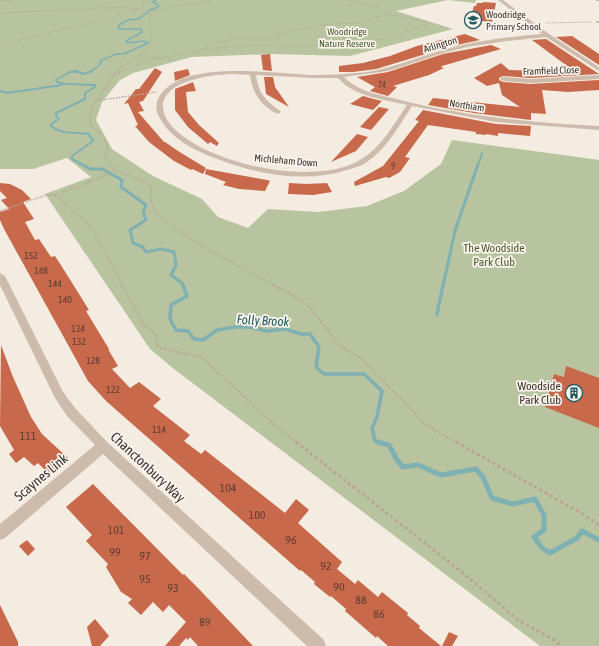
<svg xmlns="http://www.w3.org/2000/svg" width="599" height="646" font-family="'Asap Condensed',sans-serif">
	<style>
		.green { fill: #b8c4a0 }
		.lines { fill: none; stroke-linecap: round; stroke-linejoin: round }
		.stream-far4 { stroke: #7fb0b2; stroke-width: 1.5 }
		.stream-far3 { stroke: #7fb0b2; stroke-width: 2 }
		.stream-far2 { stroke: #7fb0b2; stroke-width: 3 }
		.stream-far1 { stroke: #7fb0b2; stroke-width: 3.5 }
		.stream { stroke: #7fb0b2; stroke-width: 5 }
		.building { fill: #c8694b }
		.path-far3 { stroke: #b9a596; stroke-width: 1; stroke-dasharray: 1 1; stroke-linecap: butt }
		.path-far2 { stroke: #b9a596; stroke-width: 1.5; stroke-dasharray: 1.5 1.5; stroke-linecap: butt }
		.path-far1 { stroke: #b9a596; stroke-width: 2; stroke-dasharray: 2 2; stroke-linecap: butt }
		.path { stroke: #b9a596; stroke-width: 3; stroke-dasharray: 3 3; stroke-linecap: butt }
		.street { fill: #cdbbac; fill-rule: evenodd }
		.labels { text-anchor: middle; stroke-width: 3.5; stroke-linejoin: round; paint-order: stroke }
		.far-number-label { font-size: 9px; fill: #5e3e33 }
		.far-poi-label { font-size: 10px; fill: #3b302b; stroke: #fbf5ee; text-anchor: start }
		.far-park-label { font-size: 10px; fill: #4a5a2e; stroke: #fbf5ee }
		.far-street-label { font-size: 10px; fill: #3b302b; stroke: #fbf5ee }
		.number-label { font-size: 10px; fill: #5e3e33 }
		.park-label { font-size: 12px; fill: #4a5a2e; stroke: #fbf5ee }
		.poi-label { font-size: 12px; fill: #3b302b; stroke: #fbf5ee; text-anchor: end }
		.near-number-label { font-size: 12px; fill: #5e3e33 }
		.water-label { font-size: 13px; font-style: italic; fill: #1f5a5e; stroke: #fbf5ee }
		.near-street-label { font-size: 14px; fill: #3b302b; stroke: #fbf5ee }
	</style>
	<rect width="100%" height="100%" fill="#f4ebe1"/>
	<path class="green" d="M0,0H476L475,3L448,0L396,11L453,29L350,56L272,54L192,57L133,73L120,80L102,102L96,120L112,149L153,176L202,199L218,217L248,228L268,209L318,212L367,206L404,191L441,164L452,140L599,160V646H540L174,369L150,349L45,194L91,177L67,158L33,169H0Z"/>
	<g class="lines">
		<g class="stream-far4">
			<path d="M70,72H77"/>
			<path d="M90,72L101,64L100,61L116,54H124L148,43L143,41L127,43L126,41L142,32L141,29H118L119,25L128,20L139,19L150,10L158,7V4L152,2L156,0"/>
		</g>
		<g class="stream-far3">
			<path d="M75,71L70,72L56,80L57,82L66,84L95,85V87L85,93V99L56,113V116L59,119L50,125C61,135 75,132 89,134L93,141L72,156V159L83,165"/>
			<path d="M76,71L83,74L92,71"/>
			<path d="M0,91L7,93L62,85"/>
			<path d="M478,165L482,153"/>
		</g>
		<g class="stream-far2">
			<path d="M81,164L90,169H102L122,180L121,187L146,205L143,213L146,220L130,230L133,243L143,247L146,252L161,249L174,252L176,265L171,275L182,283L183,286"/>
			<path d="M443,286L455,231L478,164"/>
		</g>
		<g class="stream-far1">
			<path d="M183,285L187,296L171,305L170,319L176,330L188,331L194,339L203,340L217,330L235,327H250L267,331L285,329L301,334H310L319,347L316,367L324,374H364L382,391L377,417L372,428L375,441L381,443"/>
			<path d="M437,314L443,285"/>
		</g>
		<path class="stream" d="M378,442L389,445L397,460L403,467L418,465L441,475L476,469L483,477L492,498L513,504L535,499L544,515V530L534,537L542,548L550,553L577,538L582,531L599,540"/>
	</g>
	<g class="building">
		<path d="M483,2L496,3L492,22L470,20L474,6H476L477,3H483Z"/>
		<path d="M465,34L480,40L452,46L376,69L353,72H339V66L363,63L390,56L417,46Z"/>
		<path d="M572,36L599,54V65L556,37Z"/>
		<path d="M546,39L599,74L530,78L503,76L499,78V80L503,82L530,84L599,80V90L568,92L542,90L546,114L531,113V120L474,113L428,105L433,98L520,107L502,95L499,83L487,86L474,78L501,63L509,70L540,71L541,72L574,71L532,40Z"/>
		<path d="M491,45L501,49L442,66L441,67L444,68L429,75L393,86L397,87L388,96L370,91L375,87L357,77L388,72L443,54Z"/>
		<path d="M270,54L272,71L263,70L261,55Z"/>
		<path d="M155,68L162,72L143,101L139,102L144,111L138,112L164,142H165L178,151L206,168L203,174L192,169L191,170L174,161L149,142L135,126L138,125L128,103L124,104L136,89H139Z"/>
		<path d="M188,69L190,75L175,81L174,72Z"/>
		<path d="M264,77H273L275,87L289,107L266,94Z"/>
		<path d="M193,82L196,91L186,92L188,112L199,125L219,143L217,146L210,142L208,144L188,127L175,110V89Z"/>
		<path d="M363,96L370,98L382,101L373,110L350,104Z"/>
		<path d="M379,107L389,109L371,130L360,127Z"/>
		<path d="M423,110L496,124L531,126L530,136L498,133V136L486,134V135L476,134V132L428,125L405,157L410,158L400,172L389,178L386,177L355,186L354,182L383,166L419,121L415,120Z"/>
		<path d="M357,134L368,137L356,151L331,162Z"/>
		<path d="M206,169L267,180L270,181L265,191L239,189L223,185L226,182L205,174Z"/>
		<path d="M0,183L10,184L22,190L31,199L23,202L34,219L25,222L35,240L39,239L51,257L55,256L64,270L89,310L86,311L109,349H108L118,366L112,369L130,388L139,382L161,399L153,406L190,435L184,441L201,454L205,450L285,513L296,499L309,510L298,523L342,562L337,569L355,584L358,580L378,597L382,592L408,613L407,615L420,626L419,628L441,646H388L377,636L376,638L345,611L346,609L331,596L330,597L314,584L315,582L301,570L300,571L106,401L88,381L4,229L0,220V212L9,209L1,200L7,198L0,191Z"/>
		<path d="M289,183L307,184L327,183L332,192L313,195L288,194Z"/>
		<path d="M1,345L13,377L31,417L42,434L68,458L49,474L38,463L34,466L24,457L16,463L9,454L14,450L0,426Z"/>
		<path d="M566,366L599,378V428L545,407L554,374L564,377Z"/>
		<path d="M93,484L183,575L184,574L198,588L253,646H198L190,637L188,640L186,638L179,646H165L186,622L169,605L163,612L153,602L141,615L128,603L132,599L121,592L106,567L108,564L86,541L92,535L66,507Z"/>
		<path d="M27,540L35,549L28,556L19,546Z"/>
		<path d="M0,605L18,642V646H0Z"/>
		<path d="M95,619L109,636L100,646H92L87,627Z"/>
		<path d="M449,632L458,636L452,646H442Z"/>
	</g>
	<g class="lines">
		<g class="path-far3">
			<path d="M349,0L383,9L389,14"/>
			<path d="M0,1L16,0"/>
			<path d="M143,10L144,0"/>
			<path d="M0,13L123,7L151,11L213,0"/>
			<path d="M546,23L591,22"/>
			<path d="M0,47L28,38L99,21L139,9"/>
			<path d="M137,58L158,57"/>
			<path d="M116,72L123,66L144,53L152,42L150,20L151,11"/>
			<path d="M120,72L149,60L216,48L260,45L297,47L383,39L429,24L428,22L389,14L356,23L329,24L276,34L280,38H237L222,41L197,51"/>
		</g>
		<g class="path-far2">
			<path d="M117,71C113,75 112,79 109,84C101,95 86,109 91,125C92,129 97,130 100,133C104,136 106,142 108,146L105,155L115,170L134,177L152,187C150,195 150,201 154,208C165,230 252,273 276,286"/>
			<path d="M113,75L122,71"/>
			<path d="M95,101L156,92"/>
			<path d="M55,195L92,228L123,286"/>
			<path d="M0,211L46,195H55L100,178L115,170"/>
		</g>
		<g class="path-far1">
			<path d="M122,285L144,325L156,334L157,345L160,348L201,357L277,427L297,443"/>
			<path d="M274,285L308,305L340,346L361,358L426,425L457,443"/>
		</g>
		<g class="path">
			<path d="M296,442L463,573L518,620L556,641L561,646"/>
			<path d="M456,442L581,513L599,525"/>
		</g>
		<g class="street">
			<path d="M498,0H503L549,34L599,67V71L546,37L507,41L467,47L443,53L388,71L344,77C358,92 381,95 400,100C465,116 532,123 599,126V130L496,122L412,106C399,126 387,148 367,162C361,166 354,168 347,170C306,183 260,175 220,160C195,151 170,139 158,115C155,107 156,101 161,94C187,59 275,74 313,75C331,75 349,74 367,72C392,68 415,58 440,51C473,41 508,37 542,34ZM232,74L250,75C252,92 261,107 278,114L281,112L280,111C266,101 258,93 256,75L313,78H338C354,97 384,99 407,105C394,124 381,148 360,160C316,186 223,166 184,137C151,113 158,88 196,79C208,75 220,75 232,74Z"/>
			<rect x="596" y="0" width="3" height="1"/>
			<rect x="596" y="21" width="3" height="2"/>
			<path d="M599,75V79L530,83L503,81L500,79L503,77L530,79Z"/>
			<path d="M0,273L5,276L63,392L75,408L107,442L324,640L326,646H307L103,454L5,538L0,540V524L95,445L67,416L55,398L0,285Z"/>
		</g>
	</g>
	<defs>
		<g id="school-ring" transform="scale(0.9)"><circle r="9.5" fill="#fbf5ee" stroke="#1f5a5e" stroke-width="1.5"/><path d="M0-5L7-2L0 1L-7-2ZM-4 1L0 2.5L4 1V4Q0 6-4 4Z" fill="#1f5a5e"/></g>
		<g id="building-ring" transform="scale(0.9)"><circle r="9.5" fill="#fbf5ee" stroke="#1f5a5e" stroke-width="1.5"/><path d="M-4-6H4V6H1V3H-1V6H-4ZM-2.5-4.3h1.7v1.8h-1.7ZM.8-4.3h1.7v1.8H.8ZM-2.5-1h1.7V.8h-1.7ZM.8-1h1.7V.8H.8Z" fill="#1f5a5e"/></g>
	</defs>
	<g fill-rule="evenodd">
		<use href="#school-ring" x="473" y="20"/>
		<use href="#building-ring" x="574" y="393"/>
	</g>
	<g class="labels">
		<g class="far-number-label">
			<text x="382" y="88">74</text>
			<text x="393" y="169">9</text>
		</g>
		<g class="far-poi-label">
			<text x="486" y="18">Woodridge<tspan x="486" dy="12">Primary School</tspan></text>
		</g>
		<g class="far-park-label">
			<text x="347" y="35">Woodridge<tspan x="347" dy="12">Nature Reserve</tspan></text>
		</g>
		<g class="far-street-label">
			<text transform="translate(440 44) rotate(-17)" y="4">Arlington</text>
			<text transform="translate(551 70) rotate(-2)" y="4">Framfield Close</text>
			<text transform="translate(467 105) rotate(9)" y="4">Northiam</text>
			<text transform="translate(286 160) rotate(5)" y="4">Michleham Down</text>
		</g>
		<g class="number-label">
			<text x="31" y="259">152</text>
			<text x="41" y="274">148</text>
			<text x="55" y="287">144</text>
			<text x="65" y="303">140</text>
			<text x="78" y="332">134</text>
			<text x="79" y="345">132</text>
			<text x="93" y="364">128</text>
			<text x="113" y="393">122</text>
			<text x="159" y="433">114</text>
		</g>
		<g class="park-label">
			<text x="494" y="252">The Woodside<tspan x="494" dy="14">Park Club</tspan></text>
		</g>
		<g class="poi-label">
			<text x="561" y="390">Woodside<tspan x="561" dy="14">Park Club</tspan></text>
		</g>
		<g class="near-number-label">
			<text x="28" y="440">111</text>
			<text x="228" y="492">104</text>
			<text x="257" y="519">100</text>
			<text x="116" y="534">101</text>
			<text x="291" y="544">96</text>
			<text x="115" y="556">99</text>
			<text x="145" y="560">97</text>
			<text x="326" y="570">92</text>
			<text x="145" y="583">95</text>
			<text x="339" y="591">90</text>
			<text x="173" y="592">93</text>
			<text x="361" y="604">88</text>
			<text x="379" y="618">86</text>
			<text x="205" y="626">89</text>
		</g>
		<g class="water-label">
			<text transform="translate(263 320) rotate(3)" y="5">Folly Brook</text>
		</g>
		<g class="near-street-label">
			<text transform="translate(148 467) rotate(43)" y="5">Chanctonbury Way</text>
			<text transform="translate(41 477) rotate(-40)" y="5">Scaynes Link</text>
		</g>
	</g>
</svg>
